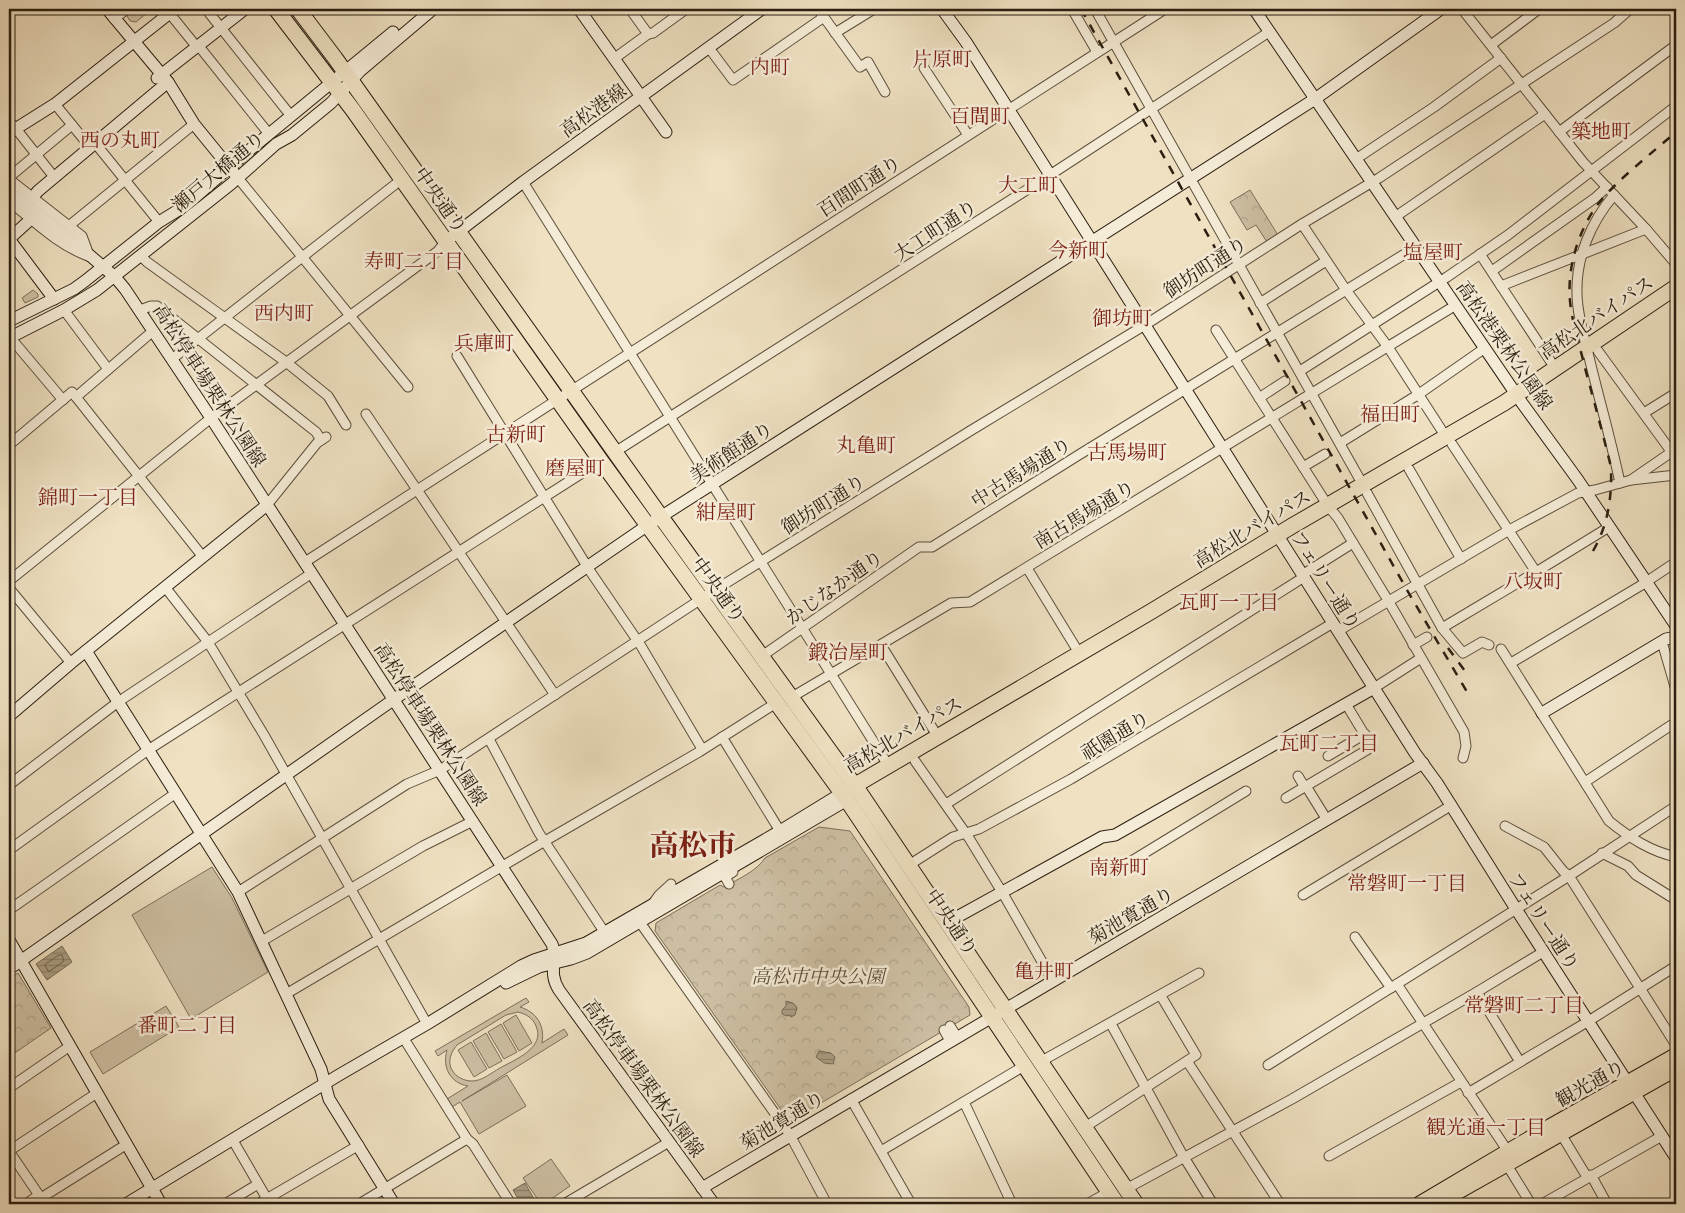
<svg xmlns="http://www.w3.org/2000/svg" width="1685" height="1213" font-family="'Libre Bodoni','Noto Serif JP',serif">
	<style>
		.grass { fill: #cec0a4; stroke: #7c6f5a; fill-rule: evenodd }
		.park { fill: url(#park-crowns); stroke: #7c6f5a }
		.water { fill: url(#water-rules); stroke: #786b56 }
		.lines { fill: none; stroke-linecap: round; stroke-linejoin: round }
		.shore { stroke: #6c5e4a; stroke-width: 1 }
		.street-casing { stroke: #5c4f3c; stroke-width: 11 }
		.secondary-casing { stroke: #2b1e10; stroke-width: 13 }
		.primary-casing { stroke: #2b1e10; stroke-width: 16 }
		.highway-casing { stroke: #2b1e10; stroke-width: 17 }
		.street { stroke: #f5ecd7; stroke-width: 9 }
		.secondary { stroke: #f5ecd7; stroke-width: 11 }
		.primary { stroke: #efe1c2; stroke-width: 14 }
		.highway { stroke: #efe1c2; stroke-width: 15 }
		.rail { stroke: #2b1e10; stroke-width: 2.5; stroke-dasharray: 9 9; stroke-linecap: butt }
		.labels { text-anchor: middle; stroke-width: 5; stroke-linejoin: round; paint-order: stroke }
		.street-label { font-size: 19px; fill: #2b1e10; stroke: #f5ecd7 }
		.park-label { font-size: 19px; font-style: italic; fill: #5c4f3c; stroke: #f5ecd7 }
		.neighbourhood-label { font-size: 20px; fill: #7a1f14; stroke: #f5ecd7 }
		.town-label { font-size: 29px; font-weight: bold; fill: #7a1f14; stroke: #f5ecd7 }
	</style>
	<defs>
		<pattern id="park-crowns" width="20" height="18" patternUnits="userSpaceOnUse" patternTransform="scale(1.25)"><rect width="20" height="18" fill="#cec0a4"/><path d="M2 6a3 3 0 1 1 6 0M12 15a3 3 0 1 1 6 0" fill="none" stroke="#b1a58c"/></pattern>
		<pattern id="water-rules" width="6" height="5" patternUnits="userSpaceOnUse" patternTransform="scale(1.25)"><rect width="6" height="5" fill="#ac9f85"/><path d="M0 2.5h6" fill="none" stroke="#8c816b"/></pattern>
	</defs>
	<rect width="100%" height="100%" fill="#efe1c2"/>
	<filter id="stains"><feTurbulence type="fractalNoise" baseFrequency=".004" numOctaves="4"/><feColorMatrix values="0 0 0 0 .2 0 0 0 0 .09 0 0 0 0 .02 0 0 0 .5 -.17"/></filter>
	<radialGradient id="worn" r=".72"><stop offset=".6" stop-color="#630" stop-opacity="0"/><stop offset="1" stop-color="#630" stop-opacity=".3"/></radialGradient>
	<g class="grass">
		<path d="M134,9H152L136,22L130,21L127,16V14Z"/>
		<path d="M283,9H289L328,60L325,63Z"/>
		<path d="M33,290L38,294V297L25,303L22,298Z"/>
		<path d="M569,399L643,504L642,505L567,402Z"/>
		<path d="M212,867L232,898L268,972L191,1019L132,915Z"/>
		<path d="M526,998L529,1002L520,1007C537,1012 545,1026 542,1043L564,1029L568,1035L462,1101L507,1075L526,1106L479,1134L460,1102L452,1107L447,1099L468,1086C450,1083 442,1067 447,1050L438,1056L435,1051ZM518,1012C526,1014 533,1018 536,1026C546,1048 514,1060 500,1068C491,1073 482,1081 472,1081C464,1081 456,1077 452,1070C447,1062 451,1052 457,1045L506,1015Z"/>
		<path d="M166,1006L179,1027L103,1074L90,1052Z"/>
		<path d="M516,1015L532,1043L519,1051L503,1023Z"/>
		<path d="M501,1024L517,1052L504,1059L488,1032Z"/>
		<path d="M486,1033L502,1061L489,1068L473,1041Z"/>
		<path d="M471,1042L487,1069L474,1077L458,1050Z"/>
		<path d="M551,1159L570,1186L544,1204H541L523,1178Z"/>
	</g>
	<g class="park">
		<path d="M1250,190L1278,235L1267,242L1256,225L1247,230L1230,202Z"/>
		<path d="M819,827L850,831L969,1007L970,1015L794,1119L787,1118L655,931L656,923L720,885L724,887C738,879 757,871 765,858Z"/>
		<path d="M18,973L51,1028L9,1057V979Z"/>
	</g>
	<g class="water">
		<path d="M62,946L72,962L47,980L36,964Z"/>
		<path d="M786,1001L793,1003L797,1008L795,1015L791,1017L789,1015L787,1016L782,1014V1010L786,1006Z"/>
		<path d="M819,1051L831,1053L835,1057L833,1064L824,1063L816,1057Z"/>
		<path d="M525,1183L537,1204H521L513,1190Z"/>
	</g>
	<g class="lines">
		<path class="shore" d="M59,955H62L64,961L50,971H48L45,965Z"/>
		<g class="street-casing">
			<g id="street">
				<path d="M166,9L196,46"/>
				<path d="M206,9L291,116"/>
				<path d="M818,9L860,67L868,62L885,92"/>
				<path d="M1072,9L1097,52"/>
				<path d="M1095,9L1363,485"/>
				<path d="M1462,9L1583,162L1646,229L1676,264"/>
				<path d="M114,19L127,9"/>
				<path d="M835,33L874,9"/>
				<path d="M648,34L653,33L686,9"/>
				<path d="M198,45L269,134"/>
				<path d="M1491,45L1539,9"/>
				<path d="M709,48L733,80L824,17"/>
				<path d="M615,58L648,34L630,9"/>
				<path d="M924,68L968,135"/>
				<path d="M55,104L90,147"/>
				<path d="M13,125L54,177"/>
				<path d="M1559,132L1676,45"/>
				<path d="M95,143L159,222"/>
				<path d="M1356,159L1434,107L1501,58"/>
				<path d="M238,178L408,387"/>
				<path d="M9,179L82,236L89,255"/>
				<path d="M9,179L13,174L72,125"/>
				<path d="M523,182L888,765"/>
				<path d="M1614,195C1591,222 1576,257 1577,293C1577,314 1584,336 1589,357C1599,399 1611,440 1620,483"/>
				<path d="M9,201C34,221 58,245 88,256"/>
				<path d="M1395,217L1545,114"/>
				<path d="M1302,224L1346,290L1388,347L1446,437"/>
				<path d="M70,225L194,124"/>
				<path d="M1480,254L1555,368"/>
				<path d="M141,256L147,262L286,362L328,396L346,425"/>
				<path d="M1492,271L1595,198L1607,187"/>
				<path d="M1501,286L1646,229"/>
				<path d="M1260,303L1326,261"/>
				<path d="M64,310L108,369"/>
				<path d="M140,310L151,306H157L316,432L321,440"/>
				<path d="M1216,330L1328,506L1338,518L1389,602L1464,732L1466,746L1463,758"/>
				<path d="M9,336L63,400"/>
				<path d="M1598,351L1676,458"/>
				<path d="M457,356L590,571L641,646L702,749"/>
				<path d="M172,359L402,179"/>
				<path d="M1300,371L1447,277L1508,235L1676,106"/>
				<path d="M76,397L153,331"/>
				<path d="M1259,398L1285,381"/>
				<path d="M1644,413L1676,393"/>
				<path d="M366,414L555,695"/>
				<path d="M1340,443L1419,394L1485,348"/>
				<path d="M1452,444L1536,572"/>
				<path d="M9,445L72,392L203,557"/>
				<path d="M615,452L1050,175L1269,32"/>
				<path d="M1303,467L1325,454"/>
				<path d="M1409,469L1461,559"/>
				<path d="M1631,480L1676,449"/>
				<path d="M1367,493L1442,628L1463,653L1482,642L1489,645"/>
				<path d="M267,505L317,443L326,437"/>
				<path d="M305,562L1165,9"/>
				<path d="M1027,568L1079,653"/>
				<path d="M1302,575L1353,543"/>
				<path d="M9,581L211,418L438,251L445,242"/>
				<path d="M165,587L208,642L264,735L427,1024"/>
				<path d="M9,588L71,663"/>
				<path d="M1442,628L1536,572L1609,527"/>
				<path d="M1338,631L1511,529L1578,493L1595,490L1631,480L1676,475"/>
				<path d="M1662,642L1676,690"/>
				<path d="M881,645L938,737"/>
				<path d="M1413,645L1427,637"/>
				<path d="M1501,649L1609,821C1630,838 1650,851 1676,857"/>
				<path d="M762,656L919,547H932L1077,456L1416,247"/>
				<path d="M1511,663L1640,586L1676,562"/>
				<path d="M1374,688L1421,658"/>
				<path d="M792,697L951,603L970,602L1456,305"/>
				<path d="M722,737L780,831"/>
				<path d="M489,739L539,833L605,933"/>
				<path d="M1328,756L1365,734"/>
				<path d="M915,761L969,838L1005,897L1053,981"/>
				<path d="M1298,776L1304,786H1306L1327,820"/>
				<path d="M1585,782L1676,722"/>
				<path d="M9,785L118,702L312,573"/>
				<path d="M1286,798L1372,747L1346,704"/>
				<path d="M946,804L1304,577"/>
				<path d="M1505,826L1544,847L1563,871L1569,876L1676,1045"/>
				<path d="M9,850L148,750L601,461"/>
				<path d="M1602,853L1628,866L1636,875L1676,900"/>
				<path d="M909,865L953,837L979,829L1071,779L1333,623"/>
				<path d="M1125,865L1246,791"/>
				<path d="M729,884L725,877L733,872"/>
				<path d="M238,892L407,784L440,770L715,590L970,431L1145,325L1302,224L1379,178L1614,23L1630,9"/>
				<path d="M1303,895L1452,805"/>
				<path d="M654,902L659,895L671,884"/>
				<path d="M9,910L176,793"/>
				<path d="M639,921L790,1135L827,1204"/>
				<path d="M1355,937L1391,988"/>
				<path d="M262,941L423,846L473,821"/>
				<path d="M1397,984L1503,1144L1508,1152L1507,1165L1531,1204"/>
				<path d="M1477,992L1520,1062"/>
				<path d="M286,994L545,841L699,752L776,703"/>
				<path d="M1111,1024L1182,1154L1213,1204"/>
				<path d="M950,1026L957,1037"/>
				<path d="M944,1030L950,1041"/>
				<path d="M406,1042L467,1139L473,1144L511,1204"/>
				<path d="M1187,1061L1280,1204"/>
				<path d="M1040,1062L1199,973"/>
				<path d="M1268,1065L1569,876L1676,806"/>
				<path d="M9,1088L70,1046"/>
				<path d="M1468,1093L1587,1022L1676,966"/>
				<path d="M851,1099L911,1204"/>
				<path d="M964,1102L1012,1204"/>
				<path d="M1082,1129L1196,1055L1161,996"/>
				<path d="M1561,1134L1587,1177"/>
				<path d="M235,1144L270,1204"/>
				<path d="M9,1151L97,1093"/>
				<path d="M9,1151L45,1204"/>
				<path d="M881,1151L1024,1066"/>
				<path d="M1329,1156L1461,1082"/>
				<path d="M1591,1175L1607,1204"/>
				<path d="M1126,1189L1292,1099L1477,992L1543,952"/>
				<path d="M41,1198L127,1144"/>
				<path d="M26,1204L39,1195"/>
				<path d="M225,1204L258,1184"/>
				<path d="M258,1204L359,1145"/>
				<path d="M359,1204L467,1139"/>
				<path d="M564,1204L669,1142"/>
				<path d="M1087,1204L1109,1192"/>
				<path d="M1542,1204L1662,1136"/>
				<path d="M1669,1204L1676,1200"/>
			</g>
		</g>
		<g class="secondary-casing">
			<g id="secondary">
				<path d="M107,9L168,82L194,124L234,173"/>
				<path d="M579,9L666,132"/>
				<path d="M942,9L966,42L1374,688L1415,753L1437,783L1516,909L1676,1158"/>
				<path d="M1254,9L1522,403L1578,480L1676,626"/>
				<path d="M157,78L245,9"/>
				<path d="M9,133L55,104L175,9"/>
				<path d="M9,191L73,241L115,277L125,289L211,418L552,944C559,960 547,971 559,990L714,1204"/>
				<path d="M33,197L38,191L168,82"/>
				<path d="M9,239L54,299"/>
				<path d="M9,239L31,219"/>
				<path d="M445,242L523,182L762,9"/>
				<path d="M9,321L74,289L85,281L159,222L185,206L241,157L393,32"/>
				<path d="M9,338L64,310L97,290L231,184L276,144L292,135L331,103L360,71L433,9"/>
				<path d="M86,651L238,892L321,1069L329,1099L394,1204"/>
				<path d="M1542,713L1666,639L1676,637"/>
				<path d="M9,716L71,663L267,505"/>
				<path d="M948,922L1102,837L1115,835L1374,688"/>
				<path d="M9,940L161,1204"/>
				<path d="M9,969L403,693L648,525L1315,99L1441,9"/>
				<path d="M506,983L539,967L571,959L587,953L847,800"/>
				<path d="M702,1188L1423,763"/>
				<path d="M126,1204L339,1075L427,1024L521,966L534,960L586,943L780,831L842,793"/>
			</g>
		</g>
		<g class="primary-casing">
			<g id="primary">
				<path d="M1442,1201L1676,1069"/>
				<path d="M1419,1204L1547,1128L1676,1055"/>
			</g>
		</g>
		<g class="highway-casing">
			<g id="highway">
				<path d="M276,9L353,110L601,461L847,800L1117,1204"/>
				<path d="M298,9L335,58L661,517L860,793L1136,1204"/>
				<path d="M847,790L1152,611L1292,526L1504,403L1676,287"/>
			</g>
		</g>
		<use href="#street" class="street"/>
		<use href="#secondary" class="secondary"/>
		<use href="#primary" class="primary"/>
		<use href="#highway" class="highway"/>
		<g class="rail">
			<path d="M1081,9L1407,590L1470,697"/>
			<path d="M1593,551C1608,525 1612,498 1611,467C1603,434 1594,401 1585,368C1580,346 1572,323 1570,301C1567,268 1578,231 1598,204C1617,180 1652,153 1676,132"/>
			<path d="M1448,648L1465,671"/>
		</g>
	</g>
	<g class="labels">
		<g class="street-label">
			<text transform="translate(593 110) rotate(-36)" y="7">高松港線</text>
			<text transform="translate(218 171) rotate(-40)" y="7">瀬戸大橋通り</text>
			<text transform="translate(859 186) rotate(-33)" y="7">百間町通り</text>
			<text transform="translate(441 200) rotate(55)" y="7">中央通り</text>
			<text transform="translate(935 230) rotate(-33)" y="7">大工町通り</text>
			<text transform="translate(1205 267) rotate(-33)" y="7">御坊町通り</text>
			<text transform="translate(1596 317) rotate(-34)" y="7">高松北バイパス</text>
			<text transform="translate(1505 345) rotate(55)" y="7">高松港栗林公園線</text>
			<text transform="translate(210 385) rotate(57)" y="7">高松停車場栗林公園線</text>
			<text transform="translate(731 452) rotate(-33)" y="7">美術館通り</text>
			<text transform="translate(1021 472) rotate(-32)" y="7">中古馬場通り</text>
			<text transform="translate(823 504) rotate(-32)" y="7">御坊町通り</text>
			<text transform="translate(1084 514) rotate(-31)" y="7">南古馬場通り</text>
			<text transform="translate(1252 528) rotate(-31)" y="7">高松北バイパス</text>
			<text transform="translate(1326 580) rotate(58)" y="7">フェリー通り</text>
			<text transform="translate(834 587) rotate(-35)" y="7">かじなか通り</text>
			<text transform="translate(719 590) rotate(54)" y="7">中央通り</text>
			<text transform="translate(431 724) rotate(57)" y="7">高松停車場栗林公園線</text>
			<text transform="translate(903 734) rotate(-30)" y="7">高松北バイパス</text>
			<text transform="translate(1115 735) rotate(-31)" y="7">祇園通り</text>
			<text transform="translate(1131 915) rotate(-30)" y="7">菊池寛通り</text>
			<text transform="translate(1544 921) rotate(57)" y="7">フェリー通り</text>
			<text transform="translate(952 922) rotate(56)" y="7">中央通り</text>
			<text transform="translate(644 1078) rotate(54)" y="7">高松停車場栗林公園線</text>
			<text transform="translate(1590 1083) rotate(-29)" y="7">観光通り</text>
			<text transform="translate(782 1120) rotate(-31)" y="7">菊池寛通り</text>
		</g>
		<g class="park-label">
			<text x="818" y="983">高松市中央公園</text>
		</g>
		<g class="neighbourhood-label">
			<text x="942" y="66">片原町</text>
			<text x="770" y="74">内町</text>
			<text x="980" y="123">百間町</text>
			<text x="1601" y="138">築地町</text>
			<text x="120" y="147">西の丸町</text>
			<text x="1028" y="192">大工町</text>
			<text x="1078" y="257">今新町</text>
			<text x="1433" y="259">塩屋町</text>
			<text x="414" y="268">寿町二丁目</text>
			<text x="284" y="320">西内町</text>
			<text x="1122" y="325">御坊町</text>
			<text x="484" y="350">兵庫町</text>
			<text x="1390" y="421">福田町</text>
			<text x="516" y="441">古新町</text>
			<text x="866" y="452">丸亀町</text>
			<text x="1127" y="459">古馬場町</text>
			<text x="575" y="475">磨屋町</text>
			<text x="88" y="504">錦町一丁目</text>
			<text x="726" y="519">紺屋町</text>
			<text x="1533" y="588">八坂町</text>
			<text x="1229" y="609">瓦町一丁目</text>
			<text x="848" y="659">鍛冶屋町</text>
			<text x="1329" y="750">瓦町二丁目</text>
			<text x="1119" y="874">南新町</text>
			<text x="1407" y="890">常磐町一丁目</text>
			<text x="1044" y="978">亀井町</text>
			<text x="1524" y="1012">常磐町二丁目</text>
			<text x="187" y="1032">番町二丁目</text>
			<text x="1486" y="1134">観光通一丁目</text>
		</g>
		<g class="town-label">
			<text x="693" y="855">高松市</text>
		</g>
	</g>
	<rect width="1685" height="1213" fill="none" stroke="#efe1c2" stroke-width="30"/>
	<rect x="10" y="10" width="1665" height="1193" fill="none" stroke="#2b1e10" stroke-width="2.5"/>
	<rect x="15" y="15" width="1655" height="1183" fill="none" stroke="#2b1e10"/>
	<rect width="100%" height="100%" filter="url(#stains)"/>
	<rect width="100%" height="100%" fill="url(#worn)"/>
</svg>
